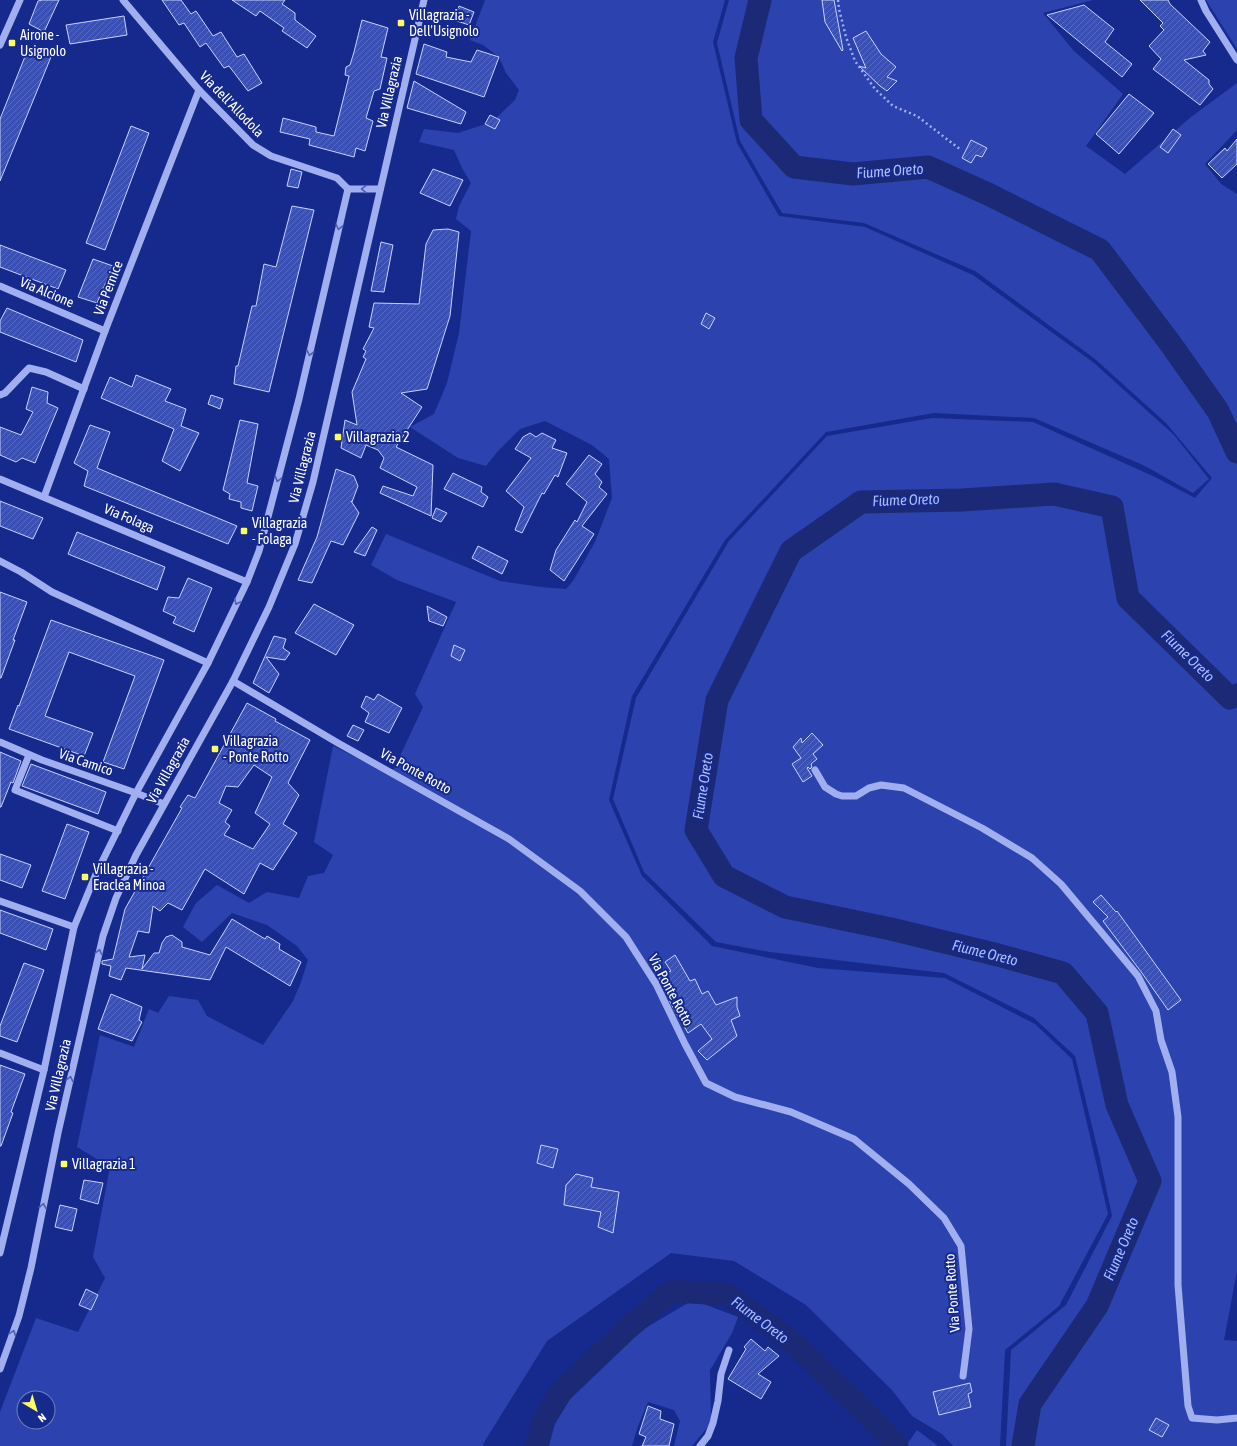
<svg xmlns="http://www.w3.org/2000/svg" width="1237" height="1446" font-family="'Asap Condensed',sans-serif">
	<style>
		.grass { fill: #2c43af; fill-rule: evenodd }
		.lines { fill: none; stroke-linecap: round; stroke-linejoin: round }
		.river { stroke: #1b2976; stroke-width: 23 }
		.building { fill: url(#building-hatch); stroke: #c8d1fb; fill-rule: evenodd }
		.path { stroke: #a1aff0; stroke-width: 2.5; stroke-dasharray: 2 3; stroke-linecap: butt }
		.minor { stroke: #a1aff0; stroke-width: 7 }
		.oneway { stroke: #4e5fb5 }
		.poi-dot { fill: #fffc60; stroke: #162a8e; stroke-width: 1.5 }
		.labels { text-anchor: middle; stroke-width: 4; stroke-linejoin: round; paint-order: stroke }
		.poi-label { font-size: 14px; fill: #fff; stroke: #162a8e; text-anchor: start }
		.street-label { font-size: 14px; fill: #fff; stroke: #162a8e }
		.water-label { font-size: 15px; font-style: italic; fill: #adbbf7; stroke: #162a8e }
	</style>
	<defs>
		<pattern id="building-hatch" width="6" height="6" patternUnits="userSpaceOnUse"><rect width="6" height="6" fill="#3a50b5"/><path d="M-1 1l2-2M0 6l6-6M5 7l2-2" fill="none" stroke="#586ac0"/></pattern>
	</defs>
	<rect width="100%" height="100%" fill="#162a8e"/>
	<g class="grass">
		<path d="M485,0H725L713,42L737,143L779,216L865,227L973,275L1094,363L1174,435L1209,479L1193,493L1145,466L1034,418L934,413L826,432L725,540L632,696L609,800L642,876L712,946L818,968L945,978L1035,1024L1072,1059L1108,1214L1059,1306L1005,1350L1000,1446H953L942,1434L912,1416L892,1390L806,1305L734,1261L671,1253L547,1341L483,1444L484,1446H0V1412L36,1318L78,1332L105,1278L93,1257L110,1167L77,1147L100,1035L134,1047L149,1009L158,1013L169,996L198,1000L207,1016L263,1045L293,1001L301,982L308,960L297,946L267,925L232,913L202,942L183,927L196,903L217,885L249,903L267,892L299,898L308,876L324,873L333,855L314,842L333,746L381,770L394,769L423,707L415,694L456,602L397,580L371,565L386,534L500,581L541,587L566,589L573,581L595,542L612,498L609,459L592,445L545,421L520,429L498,451L486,466L458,458L410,427L434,414L447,383L459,333L471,231L456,219L459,206L471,183L462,168L454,150L419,142L424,129L458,133L492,122L515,100L519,90L506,73L499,57L483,45L470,40ZM24,1398H48V1422H24Z"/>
		<path d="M729,0H1093L1043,13L1073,50L1123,94L1086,146L1125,174L1191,117L1237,83V130L1205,164L1221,184L1237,194V1271L1224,1340L1237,1341V1446H1006L1011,1350L1066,1305L1112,1216L1100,1159L1075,1056L1034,1018L944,973L770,952L716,942L644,872L613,799L636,698L729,541L827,436L932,418L1033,422L1155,477L1195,498L1212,478L1166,423L1095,359L975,271L864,223L782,213L740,141L717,43Z"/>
		<path d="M1206,0H1237V49Z"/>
		<path d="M693,1300L738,1317L732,1333L710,1370L711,1423L692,1446H674L680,1421L674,1410L648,1402L638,1426L632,1446H547L559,1412L590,1375L637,1333Z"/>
		<path d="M917,1430L938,1446H906Z"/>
	</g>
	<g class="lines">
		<g class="river">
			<path d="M760,0L746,58L751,120L794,167L853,174L928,167L988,194L1100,250L1170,343L1218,411L1237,452"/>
			<path d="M537,1446L544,1420L561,1392L627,1329L672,1291L726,1294L792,1342L872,1419L897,1446"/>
			<path d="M1023,1446L1030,1404L1097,1306L1150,1181L1117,1105L1097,1013L1063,973L998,955L891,929L785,907L724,876L696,830L717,700L791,551L861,502L962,500L1054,494L1112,507L1128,598L1230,698L1237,695"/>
		</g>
	</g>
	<g class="building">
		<path d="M42,0H59L44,32L29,24L38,1Z"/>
		<path d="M162,0H181L191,14L196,11L213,36L221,32L237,57L244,54L262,83L248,91L229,66L224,68L206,43L200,47L184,23L179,25Z"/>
		<path d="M232,0H285L282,4L295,13V20L316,36L307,48L282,31L284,28L260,11L256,16Z"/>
		<path d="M822,0H834L843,50L842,51L825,22Z"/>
		<path d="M1140,0H1168L1170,4L1210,42L1203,51L1206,55L1184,60L1209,80V84L1213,89L1200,105L1153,69L1161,59L1149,46L1164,30L1160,26L1163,23Z"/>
		<path d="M1084,5L1114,29L1105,42L1132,64L1122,77L1047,15Z"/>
		<path d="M459,6L474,12L469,25L454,20Z"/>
		<path d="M124,16L127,35L70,44L66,25Z"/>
		<path d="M362,20L388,28L381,57L387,58L380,89L374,91L366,118L373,121L365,151L356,148L354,157L309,145L310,139L280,132L283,118L316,127V132L334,136L349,76L345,75L346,67L350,65L354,52Z"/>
		<path d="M866,31L881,54L896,67L887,77L897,81L887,91L880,86L859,66L866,68L853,38Z"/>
		<path d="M424,44L447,52L446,57L471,62L477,50L499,57L484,97L416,74Z"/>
		<path d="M28,49L51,57L0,181V119Z"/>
		<path d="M414,81L466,112L461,124L407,108Z"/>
		<path d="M1129,94L1154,113L1119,154L1096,134Z"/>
		<path d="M490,115L500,120L495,129L485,124Z"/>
		<path d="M131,126L149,133L105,250L86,243Z"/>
		<path d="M1173,129L1181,135L1168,153L1160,147Z"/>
		<path d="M1237,139V164L1222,178L1208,164L1225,148L1227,151Z"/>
		<path d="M971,140L987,148L982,157L976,155L971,163L962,158Z"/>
		<path d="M291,169L302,172L298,188L287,186Z"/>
		<path d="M433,169L463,180L450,206L420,193Z"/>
		<path d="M292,206L314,210L269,392L234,384L236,366H238L252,306H256L264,264L276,267Z"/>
		<path d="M448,229L459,232L450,316L427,389L401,393L422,407L396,447L433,465L431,516L380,493L383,486L413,496L417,487L380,468L384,458L378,450L366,445L361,458L341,448L345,420L357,425L352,392L366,359L363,357L366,351L363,349L374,328L369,327L374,303L419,304L426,244L433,230Z"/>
		<path d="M381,242L393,245L384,292L371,291Z"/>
		<path d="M0,245L66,270L58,289L0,267Z"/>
		<path d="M93,259L113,266L97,303L78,297Z"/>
		<path d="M7,308L83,340L76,362L0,332V321Z"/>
		<path d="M706,313L715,318L709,329L701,324Z"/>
		<path d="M136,375L171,389L165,401L186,409L181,426L199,433L180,471L162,461L174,429L101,398L110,377L132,387Z"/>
		<path d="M32,387L48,392L47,403L58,408L35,463L22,458L16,462L0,455V427L21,435L33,412L26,409Z"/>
		<path d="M211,395L223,399L220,409L208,404Z"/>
		<path d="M240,420L258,424L247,483L258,486L252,511L241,508V502L229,499L230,494L223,490Z"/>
		<path d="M90,425L110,432L97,468L237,526L228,544L84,486L88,471L74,463Z"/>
		<path d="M530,433L536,437L542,433L556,440L552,448L567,453L558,477L555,475L544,494L542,493L522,533L515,530L524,507L506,491L531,458L515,449L523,437Z"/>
		<path d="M589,455L602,464L595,474L602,482L599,487L607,494L582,526L594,534L564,581L550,570L556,550L575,520L577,522L587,502L566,484Z"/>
		<path d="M336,469L354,476L358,486L352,502L351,501L359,513L343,545L331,541L312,583L298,580L317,537Z"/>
		<path d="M453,473L482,487L481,492L488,497L483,507L444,489Z"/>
		<path d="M0,501L43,518L33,539L0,526Z"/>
		<path d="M436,508L447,513L441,522L432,518Z"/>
		<path d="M372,527L377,530L365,556L354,552Z"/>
		<path d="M77,532L165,567L157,590L68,554Z"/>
		<path d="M478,546L508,561L502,574L472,558Z"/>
		<path d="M188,578L212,588L194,632L173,623L176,617L163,611L168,597L179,598Z"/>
		<path d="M0,592L27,602L13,640H15L1,678H0Z"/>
		<path d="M314,604L354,625L336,655L295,633Z"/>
		<path d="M427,606L447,617L443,626L429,621Z"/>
		<path d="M51,620L164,660L124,769L103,762L135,676L69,652L45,716L93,733L84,756L9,729L18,705L19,706Z"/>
		<path d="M274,636L286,639L283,648L290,653L285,660L266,657L279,674L269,693L253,683Z"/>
		<path d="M454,645L465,650L460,661L451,656Z"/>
		<path d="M378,694L402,708L389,733L365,722L369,713L361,707L366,696L374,700Z"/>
		<path d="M247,703L276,719L275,721L310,740L288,783L299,795L283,824L297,833L273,870L260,863L244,894L205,869L182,910L168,903L160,911L153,906L149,933L138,931L129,957L145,955L142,969L154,953H159L162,943L166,937L172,935L182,942V947L210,955L232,919L265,939L267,936L280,944L279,949L301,962L290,986L226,947L210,980L126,968L121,980L109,976L111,966L102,964V961L113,959L125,909L182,808L180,807L188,795L195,798ZM254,765L272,777L255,813L270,824L253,849L224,835L230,826L225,822L232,810L219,803L226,786L238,787Z"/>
		<path d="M353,725L364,730L358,741L347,736Z"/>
		<path d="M812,733L823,745L813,754L817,759L811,764L812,767L810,769L808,767L807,768L812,776L803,782L792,764L801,758L793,747L801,738L802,743Z"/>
		<path d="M0,752L21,761L13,783L11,782L1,807H0Z"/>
		<path d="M31,764L106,792L98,814L22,786Z"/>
		<path d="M67,824L89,832L65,899L42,891Z"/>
		<path d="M0,854L31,865L22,888L0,880Z"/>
		<path d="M1101,895L1116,912L1117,911L1181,1000L1168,1010L1142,973L1103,921L1108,917L1093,902Z"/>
		<path d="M0,910L53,929L46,950L0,933Z"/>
		<path d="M675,955L690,981L695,979L702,994L708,991L716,1005L737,997V1007L740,1016L731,1020L737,1036L707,1060L698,1051L712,1039L701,1024L688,1033L671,1004L659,977L671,971L665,962Z"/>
		<path d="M24,963L44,970L17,1042L0,1036V1026Z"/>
		<path d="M111,994L142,1007L139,1020L142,1022L132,1041L98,1029Z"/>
		<path d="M0,1065L25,1074L11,1112L13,1113L1,1146H0Z"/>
		<path d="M541,1145L558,1149L553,1168L537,1163Z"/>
		<path d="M576,1174L593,1178L591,1187L619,1192L613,1233L598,1227L601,1212L564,1205L566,1185Z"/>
		<path d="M84,1180L103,1183L98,1204L80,1199Z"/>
		<path d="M60,1205L77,1209L72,1231L55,1227Z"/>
		<path d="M86,1289L98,1295L91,1310L79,1305Z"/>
		<path d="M751,1339L765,1351L768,1347L779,1356L758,1374L771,1382L761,1399L728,1379L746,1349L744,1347Z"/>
		<path d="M970,1383L972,1392L968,1394L971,1407L939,1415L933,1392Z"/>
		<path d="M648,1406L661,1411L660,1419L674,1424L669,1446H642L646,1437L639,1434Z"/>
		<path d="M1156,1418L1169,1425L1162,1437L1149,1430Z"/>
	</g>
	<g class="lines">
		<path class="path" d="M838,0L839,9L846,37L855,61L875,89L893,106L917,116L961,150"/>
		<g class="minor">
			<path d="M123,0L199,90L253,145L271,156L337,178L348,189"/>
			<path d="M1201,0L1206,11L1237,60"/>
			<path d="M0,45L20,0"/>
			<path d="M348,189H380"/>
			<path d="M0,286L105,331"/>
			<path d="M0,395L5,393L29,368L46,372L84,389"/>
			<path d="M0,479L247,582"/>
			<path d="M44,497L105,331L199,90"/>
			<path d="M0,561L21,572L52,592L208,663"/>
			<path d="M233,681L338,743L509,839L580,891L626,937L656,984L685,1044L706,1083L735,1097L791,1112L854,1139L909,1184L944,1218L961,1246L969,1329L963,1376"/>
			<path d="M0,742L42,760L136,793L164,804"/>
			<path d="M29,755L15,790L118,831"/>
			<path d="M815,770L825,787L836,794L842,796H856L869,788L881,785L904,788L982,828L1032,858L1061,884L1138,976L1156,1011L1161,1040L1172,1072L1178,1117V1285L1188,1406L1192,1418L1217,1420L1237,1418"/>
			<path d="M0,901L74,927"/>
			<path d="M0,1053L44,1070"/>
			<path d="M0,1253L44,1070L74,927L96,874L136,793L208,663L247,582L259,551L299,399L348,189"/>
			<path d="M0,1369L19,1316L31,1268L58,1133L103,936L116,898L136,855L233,681L269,607L295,544L313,482L424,0"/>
			<path d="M700,1446L708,1436L713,1423L718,1401L721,1374L729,1350"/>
		</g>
	</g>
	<defs><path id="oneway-chevron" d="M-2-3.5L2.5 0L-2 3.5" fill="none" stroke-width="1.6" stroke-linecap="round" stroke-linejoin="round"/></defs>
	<g class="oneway">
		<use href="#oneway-chevron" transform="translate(364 189) rotate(-179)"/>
		<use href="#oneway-chevron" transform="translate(339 227) rotate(103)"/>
		<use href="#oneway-chevron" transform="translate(310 353) rotate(103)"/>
		<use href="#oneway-chevron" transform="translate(278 479) rotate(105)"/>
		<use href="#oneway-chevron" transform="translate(237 602) rotate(116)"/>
		<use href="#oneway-chevron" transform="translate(99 952) rotate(-77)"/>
		<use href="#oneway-chevron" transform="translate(70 1079) rotate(-77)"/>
		<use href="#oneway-chevron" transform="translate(43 1206) rotate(-79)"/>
		<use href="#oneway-chevron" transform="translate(13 1333) rotate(-70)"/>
	</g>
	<g class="poi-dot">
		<rect x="397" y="19" width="8" height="8" rx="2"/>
		<rect x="8" y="39" width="8" height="8" rx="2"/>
		<rect x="334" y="433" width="8" height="8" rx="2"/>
		<rect x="240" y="527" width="8" height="8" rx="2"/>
		<rect x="211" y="745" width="8" height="8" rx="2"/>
		<rect x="81" y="873" width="8" height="8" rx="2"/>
		<rect x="60" y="1160" width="8" height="8" rx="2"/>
	</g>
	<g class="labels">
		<g class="poi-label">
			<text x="409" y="20">Villagrazia -<tspan x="409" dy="16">Dell'Usignolo</tspan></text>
			<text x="20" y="40">Airone -<tspan x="20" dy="16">Usignolo</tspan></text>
			<text x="346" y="442">Villagrazia 2</text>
			<text x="252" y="528">Villagrazia<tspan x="252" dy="16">- Folaga</tspan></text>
			<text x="223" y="746">Villagrazia<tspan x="223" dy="16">- Ponte Rotto</tspan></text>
			<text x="93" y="874">Villagrazia -<tspan x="93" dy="16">Eraclea Minoa</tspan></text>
			<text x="72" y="1169">Villagrazia 1</text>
		</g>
		<g class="street-label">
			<text transform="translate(389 92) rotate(-77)" y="5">Via Villagrazia</text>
			<text transform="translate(232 104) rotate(46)" y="5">Via dell'Allodola</text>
			<text transform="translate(108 288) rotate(-69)" y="5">Via Pernice</text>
			<text transform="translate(47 292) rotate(23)" y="5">Via Alcione</text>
			<text transform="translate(302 467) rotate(-76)" y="5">Via Villagrazia</text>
			<text transform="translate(129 518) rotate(23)" y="5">Via Folaga</text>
			<text transform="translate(86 762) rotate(19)" y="5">Via Camico</text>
			<text transform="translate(168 770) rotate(-61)" y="5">Via Villagrazia</text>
			<text transform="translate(416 771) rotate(29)" y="5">Via Ponte Rotto</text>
			<text transform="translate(671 990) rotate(62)" y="5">Via Ponte Rotto</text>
			<text transform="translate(58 1075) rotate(-77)" y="5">Via Villagrazia</text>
			<text transform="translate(952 1293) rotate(-94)" y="5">Via Ponte Rotto</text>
		</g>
		<g class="water-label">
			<text transform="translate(890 171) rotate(-4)" y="5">Fiume Oreto</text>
			<text transform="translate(906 500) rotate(-2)" y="5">Fiume Oreto</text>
			<text transform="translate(1188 656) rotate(44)" y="5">Fiume Oreto</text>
			<text transform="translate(703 786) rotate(-81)" y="5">Fiume Oreto</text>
			<text transform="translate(985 953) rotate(14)" y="5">Fiume Oreto</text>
			<text transform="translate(1121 1249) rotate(-67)" y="5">Fiume Oreto</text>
			<text transform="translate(760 1320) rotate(37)" y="5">Fiume Oreto</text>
		</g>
	</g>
	<g transform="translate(36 1410) rotate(142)"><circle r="19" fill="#162a8e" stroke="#737fbb"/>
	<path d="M0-3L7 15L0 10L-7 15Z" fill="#fffc60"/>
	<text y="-6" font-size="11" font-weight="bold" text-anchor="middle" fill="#ffffff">N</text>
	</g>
</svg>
